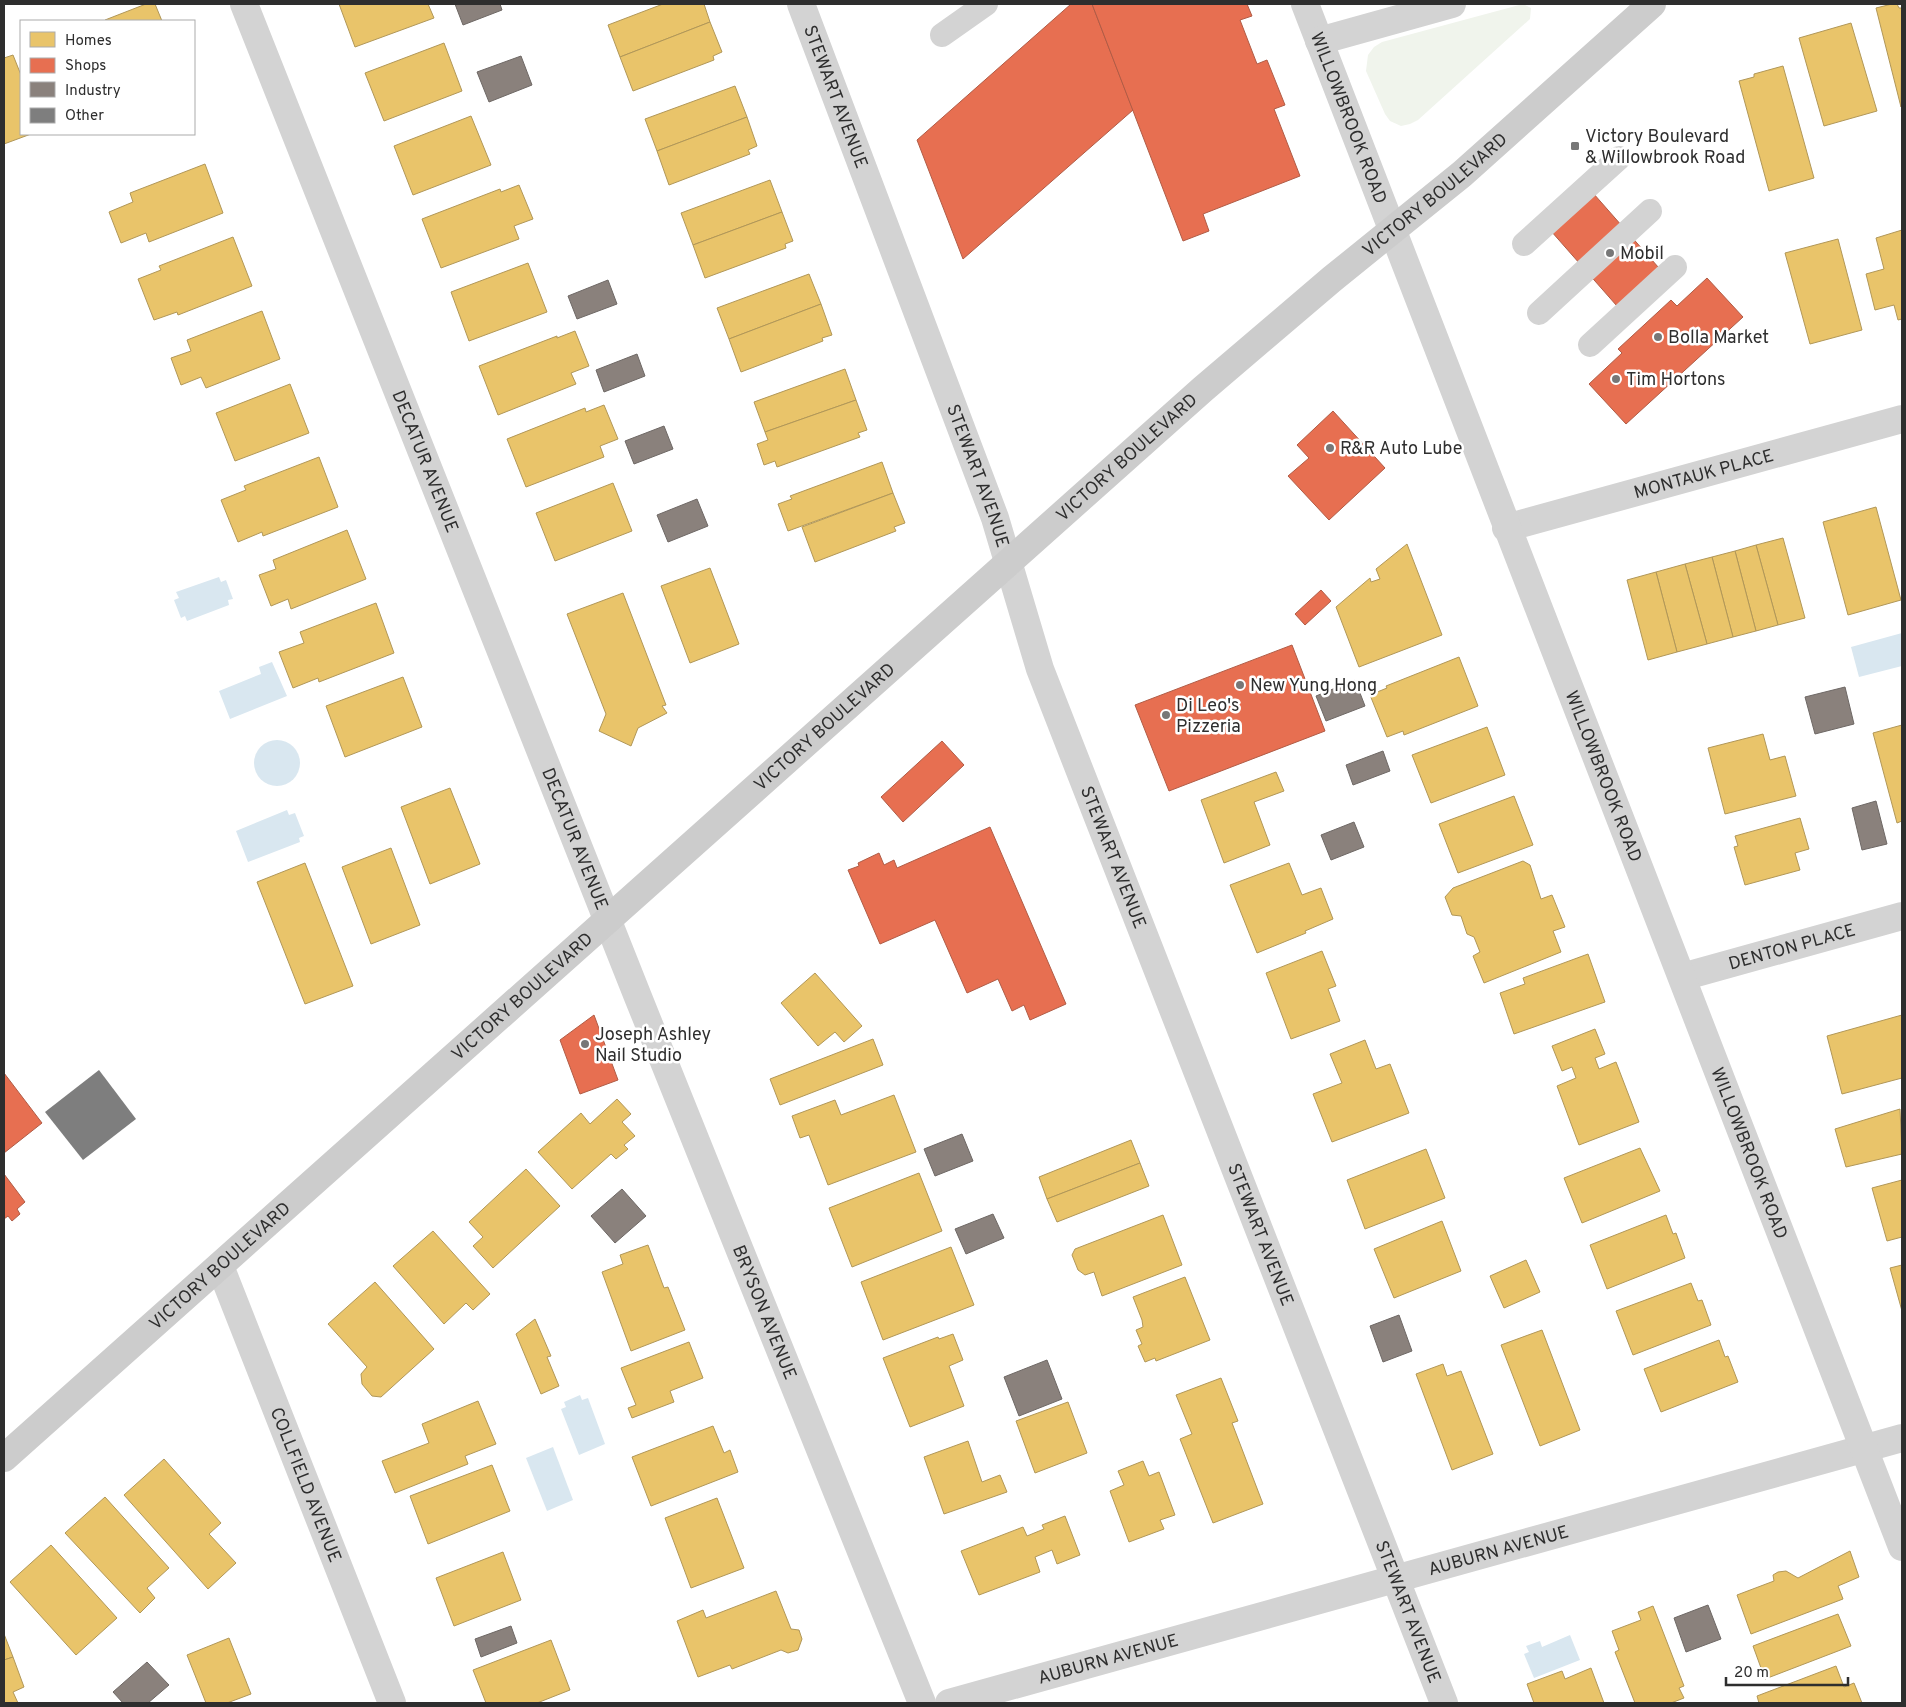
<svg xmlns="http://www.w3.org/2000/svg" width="1906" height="1707" font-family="Overpass,sans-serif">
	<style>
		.green { fill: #f0f4ec }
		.water { fill: #d9e7f0 }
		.homes { fill: #e9c46a; stroke: #b19758 }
		.shops { fill: #e76f51; stroke: #b05c46 }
		.industry { fill: #8a817c; stroke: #6e6865 }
		.building { fill: #7e7e7e }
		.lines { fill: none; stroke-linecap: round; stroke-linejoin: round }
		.service { stroke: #d3d3d3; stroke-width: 24 }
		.minor { stroke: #d3d3d3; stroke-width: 28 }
		.tertiary { stroke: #d3d3d3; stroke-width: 28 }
		.secondary { stroke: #ccc; stroke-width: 28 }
		.poi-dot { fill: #777; stroke: #fff; stroke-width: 2 }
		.labels { text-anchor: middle; stroke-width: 5; stroke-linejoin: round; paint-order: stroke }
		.street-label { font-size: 18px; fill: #2e2e2e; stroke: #fff }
		.poi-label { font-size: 18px; fill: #2e2e2e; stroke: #fff; text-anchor: start }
	</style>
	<rect width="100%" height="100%" fill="#fff"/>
	<path class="green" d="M1523,4L1531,8L1530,19L1418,120L1410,124L1401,126L1390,121L1385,114L1366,71L1368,55L1374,47L1382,42Z"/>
	<g class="water">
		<path d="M219,577L221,582L226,580L233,599L228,600L229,605L187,621L185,616L181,618L174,600L179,598L176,592Z"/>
		<path d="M1902,633V666L1859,677L1851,647Z"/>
		<path d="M272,662L287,696L230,719L219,691L261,674L259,667Z"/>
		<circle cx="277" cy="763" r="23"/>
		<path d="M287,810L289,815L295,813L304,836L299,838L300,842L248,862L236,831Z"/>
		<path d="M580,1395L582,1400L588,1398L605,1444L579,1455L561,1409L566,1407L564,1402Z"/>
		<path d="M553,1447L573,1500L547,1511L526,1458Z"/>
		<path d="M1570,1635L1580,1660L1534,1678L1524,1654L1529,1652L1526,1646L1540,1641L1542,1647Z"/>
	</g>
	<g class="homes">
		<path d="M146,4H155L162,21H105V20Z"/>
		<path d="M339,4H428L434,18L355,47Z"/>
		<path d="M663,4H704L710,22L620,57L608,25Z"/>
		<path d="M1892,4H1897L1899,8H1902L1901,107L1876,8Z"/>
		<path d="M710,22L722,52L713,56L714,60L633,91L620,57Z"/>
		<path d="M1851,23L1877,111L1824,126L1799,38Z"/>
		<path d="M444,43L462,91L384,121L365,73Z"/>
		<path d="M13,55L21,75V134H31L4,144V58Z"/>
		<path d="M1783,66L1814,178L1769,191L1739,81L1754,77V74Z"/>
		<path d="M735,86L747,117L657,151L645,119Z"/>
		<path d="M471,116L491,165L413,195L394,146Z"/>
		<path d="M747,117L757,146L748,150L750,154L669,185L657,151Z"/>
		<path d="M205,164L223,213L149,242L146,233L121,243L109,212L133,202L130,193Z"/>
		<path d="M770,180L782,212L693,245L681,213Z"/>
		<path d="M519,185L533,219L514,226L519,239L441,268L422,219L500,189L501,192Z"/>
		<path d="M782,212L793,241L785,244L786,248L705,278L693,245Z"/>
		<path d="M1902,230V319L1898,320L1894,305L1875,310L1866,274L1884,269L1876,238Z"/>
		<path d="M233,237L252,286L178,315L177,312L154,320L138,279L161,270L159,266Z"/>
		<path d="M1838,239L1862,330L1810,344L1785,253Z"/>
		<path d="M528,263L547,312L469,341L451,292Z"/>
		<path d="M809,274L821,304L729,339L717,308Z"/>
		<path d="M821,304L832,335L822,338L823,341L741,372L729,339Z"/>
		<path d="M262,311L280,359L206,388L201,377L181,385L171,358L191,351L187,340Z"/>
		<path d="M575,331L589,366L571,373L576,384L498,415L479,366L557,336V338Z"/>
		<path d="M845,369L856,400L765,432L754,402Z"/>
		<path d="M290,384L309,433L235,461L216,413Z"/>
		<path d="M856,400L867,430L858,433L860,437L777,467L775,461L764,465L757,444L768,440L765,432Z"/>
		<path d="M604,405L618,439L600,446L604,457L526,487L507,439L585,408L586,412Z"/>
		<path d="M319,457L338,507L263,536L262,532L238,542L221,500L246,490L244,486Z"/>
		<path d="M882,462L893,493L788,531L778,504L792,499L790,496Z"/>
		<path d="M613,483L632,531L555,561L536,513Z"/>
		<path d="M893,493L905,523L894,527L896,531L815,562L802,527Z"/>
		<path d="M1876,507L1901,600L1848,615L1823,522Z"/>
		<path d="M347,530L366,579L291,609L288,599L271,606L259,575L276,569L273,560Z"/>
		<path d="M1783,538L1805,618L1778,625L1756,545Z"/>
		<path d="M1407,544L1442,635L1359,667L1336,607L1370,578L1371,582L1380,579L1376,569Z"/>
		<path d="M1756,545L1778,625L1756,631L1735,551Z"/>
		<path d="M1735,551L1756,631L1733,637L1712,557Z"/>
		<path d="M1712,557L1733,637L1707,644L1685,564Z"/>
		<path d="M1685,564L1707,644L1677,652L1656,572Z"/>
		<path d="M710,568L739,644L690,663L661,586Z"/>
		<path d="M1656,572L1677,652L1648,660L1627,580Z"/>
		<path d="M623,593L666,705L662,706L667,713L638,728L631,746L599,731L606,714L567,614Z"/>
		<path d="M376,603L394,653L319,682L318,678L293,688L279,652L304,643L300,632Z"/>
		<path d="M1459,657L1478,706L1404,735L1403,731L1387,737L1370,695L1387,688L1386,686Z"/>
		<path d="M403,677L422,727L345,757L326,706Z"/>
		<path d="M1902,725V821L1897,823L1873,733Z"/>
		<path d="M1487,727L1505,775L1431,803L1412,755Z"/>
		<path d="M1763,734L1770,760L1785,756L1796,796L1725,814L1708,748Z"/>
		<path d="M1276,772L1284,791L1254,802L1270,845L1224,863L1201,800Z"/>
		<path d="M450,788L480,864L430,884L401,807Z"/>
		<path d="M1514,796L1533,845L1458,873L1439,824Z"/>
		<path d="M1800,818L1809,849L1795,853L1800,870L1745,885L1734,847L1738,846L1735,836Z"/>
		<path d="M391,848L420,925L371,944L342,867Z"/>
		<path d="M1523,861L1530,865L1541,899L1552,895L1565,927L1553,931L1561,952L1484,983L1473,956L1480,952L1474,937L1467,934L1461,916L1452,915L1445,897L1453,888Z"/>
		<path d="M305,863L353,986L305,1004L257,882Z"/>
		<path d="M1289,863L1302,895L1321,888L1333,919L1305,931L1306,933L1257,953L1230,885Z"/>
		<path d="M1322,951L1336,986L1328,989L1340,1021L1291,1039L1266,973Z"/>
		<path d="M1588,954L1605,1002L1514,1034L1500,993L1525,984L1523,978Z"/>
		<path d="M815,973L862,1026L844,1042L835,1032L818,1046L781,1003Z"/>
		<path d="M1902,1015V1078L1842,1094L1827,1036Z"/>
		<path d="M1595,1029L1605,1054L1595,1058L1599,1069L1616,1062L1639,1122L1579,1145L1557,1086L1576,1078L1572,1067L1562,1071L1552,1046Z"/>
		<path d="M873,1039L883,1065L780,1105L770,1079Z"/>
		<path d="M1365,1040L1376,1069L1390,1064L1409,1113L1332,1142L1313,1094L1342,1083L1330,1054Z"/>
		<path d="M894,1095L916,1152L828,1185L809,1135L800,1138L792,1116L835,1100L841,1115Z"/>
		<path d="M617,1099L631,1114L622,1122L635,1136L624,1145L628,1149L616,1159L611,1154L572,1189L538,1152L581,1113L590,1124Z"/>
		<path d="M1900,1109L1902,1154L1846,1167L1835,1129Z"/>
		<path d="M1131,1140L1140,1163L1047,1199L1039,1177Z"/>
		<path d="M1640,1148L1660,1191L1582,1223L1564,1178Z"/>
		<path d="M1426,1149L1445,1198L1365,1229L1347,1180Z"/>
		<path d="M1140,1163L1149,1186L1057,1222L1047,1199Z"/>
		<path d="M526,1169L560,1206L493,1268L473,1246L483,1237L469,1222Z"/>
		<path d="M919,1173L942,1231L852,1267L829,1208Z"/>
		<path d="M1902,1180V1237L1887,1241L1872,1188Z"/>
		<path d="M1163,1215L1182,1265L1102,1296L1094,1272L1085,1275L1078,1270L1072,1255L1075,1249Z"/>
		<path d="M1666,1215L1673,1234L1676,1233L1685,1258L1607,1289L1590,1245Z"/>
		<path d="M1442,1221L1461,1271L1394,1298L1374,1249Z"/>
		<path d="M433,1231L490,1294L473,1310L466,1303L444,1324L393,1266Z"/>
		<path d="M648,1245L664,1288L668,1287L685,1330L631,1351L602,1272L623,1264L620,1255Z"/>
		<path d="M951,1247L974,1305L883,1340L861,1282Z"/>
		<path d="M1526,1260L1540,1292L1504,1308L1490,1276Z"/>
		<path d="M1902,1265V1311L1890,1268Z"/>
		<path d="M1185,1277L1210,1340L1156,1361L1155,1358L1145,1362L1138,1346L1142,1344L1136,1330L1143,1327L1142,1320L1133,1297Z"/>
		<path d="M375,1282L434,1349L381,1397L372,1396L362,1384L361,1374L367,1367L328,1324Z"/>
		<path d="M1691,1283L1698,1301L1702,1300L1711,1325L1633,1355L1616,1311Z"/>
		<path d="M535,1319L551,1356L547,1357L559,1386L541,1394L516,1334Z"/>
		<path d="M1542,1330L1580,1430L1540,1446L1501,1345Z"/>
		<path d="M953,1334L963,1360L949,1366L964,1406L910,1427L883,1358L938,1337L939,1339Z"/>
		<path d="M1719,1340L1725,1357L1728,1356L1738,1382L1661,1412L1644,1369Z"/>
		<path d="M689,1342L703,1378L670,1391L674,1402L632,1418L628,1408L636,1405L621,1368Z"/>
		<path d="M1443,1364L1447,1376L1461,1371L1493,1454L1452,1470L1416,1374Z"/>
		<path d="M1221,1378L1238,1421L1232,1423L1263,1504L1213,1523L1180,1439L1192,1434L1176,1395Z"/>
		<path d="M478,1401L496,1444L465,1456L468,1464L395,1493L382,1461L429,1443L422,1424Z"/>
		<path d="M1068,1402L1087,1453L1035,1473L1016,1421Z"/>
		<path d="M713,1426L724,1453L730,1450L738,1472L651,1506L632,1457Z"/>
		<path d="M968,1441L982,1482L1000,1475L1007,1492L944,1514L924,1457Z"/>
		<path d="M164,1459L221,1523L209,1534L236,1563L208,1589L124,1495Z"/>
		<path d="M1143,1461L1149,1476L1159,1472L1175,1515L1160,1520L1164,1529L1129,1542L1110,1491L1124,1485L1118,1471Z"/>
		<path d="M492,1465L510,1511L428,1544L410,1496Z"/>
		<path d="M105,1497L169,1568L147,1588L155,1598L140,1613L65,1533Z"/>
		<path d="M717,1498L744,1568L691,1588L665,1518Z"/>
		<path d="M1065,1516L1080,1555L1057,1564L1052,1550L1035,1557L1040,1572L979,1595L961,1551L1023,1527L1027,1536L1044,1529L1042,1525Z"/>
		<path d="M51,1545L117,1618L76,1655L10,1582Z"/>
		<path d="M1850,1551L1859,1577L1838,1586L1843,1599L1751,1634L1737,1595L1774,1581L1773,1575L1778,1572L1786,1571L1798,1578Z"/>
		<path d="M503,1552L521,1600L454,1626L436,1578Z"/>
		<path d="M776,1591L791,1629L799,1630L802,1639L798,1650L788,1653L781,1650L732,1669L730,1665L698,1677L677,1621L703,1610L706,1618Z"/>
		<path d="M1653,1606L1684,1686L1679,1688L1684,1698L1671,1703H1635L1615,1652L1619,1650L1612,1631L1641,1620L1638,1612Z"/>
		<path d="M1838,1614L1851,1646L1765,1679L1753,1646Z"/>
		<path d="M4,1634L13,1657L4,1660Z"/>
		<path d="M229,1638L251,1694L227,1703H206L187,1655Z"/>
		<path d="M551,1640L570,1690L537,1703H486L473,1670Z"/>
		<path d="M13,1657L24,1687L13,1692L18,1703H4V1660Z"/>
		<path d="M1836,1666L1844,1687L1854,1683L1862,1703H1759L1757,1696Z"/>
		<path d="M1591,1668L1604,1703H1534L1527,1684L1562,1671L1565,1679Z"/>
	</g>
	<g class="shops">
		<path d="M1071,4H1092L1133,110L963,259L917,140Z"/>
		<path d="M1092,4H1247L1252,16L1240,20L1257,64L1267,60L1285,105L1274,109L1300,176L1203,214L1209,231L1183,241Z"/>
		<path d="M1593,193L1666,276L1624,314L1551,231Z"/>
		<path d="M1707,278L1743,317L1626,424L1589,384L1622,353L1618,349L1671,300L1677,306Z"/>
		<path d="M1333,411L1385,468L1329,520L1288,476L1309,458L1297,445Z"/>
		<path d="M1321,590L1331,601L1305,625L1295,614Z"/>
		<path d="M1292,645L1325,731L1169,791L1135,705Z"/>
		<path d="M942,741L964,765L903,822L881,797Z"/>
		<path d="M990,827L1066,1004L1030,1020L1024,1005L1012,1011L998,979L967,993L935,920L880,944L848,870L859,866L858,863L879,853L884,865L894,860L897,868Z"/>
		<path d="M594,1015L618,1080L580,1094L560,1040Z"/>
		<path d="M4,1073L42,1123L4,1153Z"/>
		<path d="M4,1174L25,1202L17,1209L20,1214L12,1221L8,1216L4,1219Z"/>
	</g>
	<g class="industry">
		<path d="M455,4H500L502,10L463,25Z"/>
		<path d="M521,56L532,85L489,102L477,72Z"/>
		<path d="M608,280L617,304L577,319L568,296Z"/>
		<path d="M637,354L645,376L604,392L596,370Z"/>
		<path d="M664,426L673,449L634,464L625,441Z"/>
		<path d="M697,499L708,526L668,542L657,515Z"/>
		<path d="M1355,680L1365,706L1326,721L1316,696Z"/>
		<path d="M1845,687L1854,724L1815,734L1805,697Z"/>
		<path d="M1383,751L1390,771L1353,785L1346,765Z"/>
		<path d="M1876,801L1887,844L1862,850L1852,808Z"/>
		<path d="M1354,822L1364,847L1331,860L1321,835Z"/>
		<path d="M962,1134L973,1161L935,1176L924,1149Z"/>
		<path d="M622,1189L646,1216L615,1243L591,1216Z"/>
		<path d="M993,1214L1004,1238L966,1254L955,1229Z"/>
		<path d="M1399,1315L1412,1351L1383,1362L1370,1326Z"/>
		<path d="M1047,1360L1062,1399L1019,1416L1004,1377Z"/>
		<path d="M1708,1605L1721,1639L1686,1652L1674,1618Z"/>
		<path d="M511,1626L517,1643L481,1657L475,1639Z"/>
		<path d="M147,1662L169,1685L148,1703H123L113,1692Z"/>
	</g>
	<path class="building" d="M99,1070L136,1119L83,1160L45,1112Z"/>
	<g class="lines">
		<g class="service">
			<path d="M942,35L986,4"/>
			<path d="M1524,244L1619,158"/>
			<path d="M1539,313L1650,211"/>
			<path d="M1590,345L1675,267"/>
		</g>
		<g class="minor">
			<path id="s1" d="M244,4L638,997L922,1703"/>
			<path id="s2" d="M801,4L995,518L1040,669L1444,1703"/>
			<path id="s3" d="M1506,528L1902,419"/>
			<path id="s4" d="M1682,977L1902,916"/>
			<path id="s5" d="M220,1266L392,1703"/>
			<path id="s6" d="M949,1703L1902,1438"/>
		</g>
		<g class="tertiary">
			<path id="s7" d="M1305,4L1902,1547"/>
			<path d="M1319,41L1452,4"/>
		</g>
		<path class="secondary" id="s8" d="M4,1458L1203,389L1332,279L1462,174L1652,4"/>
	</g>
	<g class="poi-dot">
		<rect x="1570" y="141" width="10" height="10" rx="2.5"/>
		<circle cx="1610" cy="253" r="5"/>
		<circle cx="1658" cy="337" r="5"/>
		<circle cx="1616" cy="379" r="5"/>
		<circle cx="1330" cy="448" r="5"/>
		<circle cx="1240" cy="685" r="5"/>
		<circle cx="1166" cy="715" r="5"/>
		<circle cx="585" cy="1044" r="5"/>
	</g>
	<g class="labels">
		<g class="street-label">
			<text dy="6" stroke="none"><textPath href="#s2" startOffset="99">STEWART AVENUE</textPath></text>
			<text dy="6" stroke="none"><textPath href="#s7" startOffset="122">WILLOWBROOK ROAD</textPath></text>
			<text dy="6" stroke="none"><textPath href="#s8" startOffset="1909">VICTORY BOULEVARD</textPath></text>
			<text dy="6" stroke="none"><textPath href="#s8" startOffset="1504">VICTORY BOULEVARD</textPath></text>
			<text dy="6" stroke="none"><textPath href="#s1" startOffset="492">DECATUR AVENUE</textPath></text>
			<text dy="6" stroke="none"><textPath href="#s3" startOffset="205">MONTAUK PLACE</textPath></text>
			<text dy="6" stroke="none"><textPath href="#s2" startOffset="504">STEWART AVENUE</textPath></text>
			<text dy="6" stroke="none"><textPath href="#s8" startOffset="1099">VICTORY BOULEVARD</textPath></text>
			<text dy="6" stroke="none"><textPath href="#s7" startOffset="828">WILLOWBROOK ROAD</textPath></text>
			<text dy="6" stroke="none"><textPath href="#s1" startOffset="898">DECATUR AVENUE</textPath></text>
			<text dy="6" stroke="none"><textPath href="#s2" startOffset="909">STEWART AVENUE</textPath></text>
			<text dy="6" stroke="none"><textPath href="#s4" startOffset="114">DENTON PLACE</textPath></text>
			<text dy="6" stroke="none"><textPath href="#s8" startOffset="694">VICTORY BOULEVARD</textPath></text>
			<text dy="6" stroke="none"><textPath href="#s7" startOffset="1232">WILLOWBROOK ROAD</textPath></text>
			<text dy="6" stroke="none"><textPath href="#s2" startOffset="1314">STEWART AVENUE</textPath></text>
			<text dy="6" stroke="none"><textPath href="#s8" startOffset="289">VICTORY BOULEVARD</textPath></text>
			<text dy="6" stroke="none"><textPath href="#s1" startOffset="1408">BRYSON AVENUE</textPath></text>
			<text dy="6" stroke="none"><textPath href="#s5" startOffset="235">COLLFIELD AVENUE</textPath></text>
			<text dy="6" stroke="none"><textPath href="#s6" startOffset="570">AUBURN AVENUE</textPath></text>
			<text dy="6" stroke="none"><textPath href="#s2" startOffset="1719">STEWART AVENUE</textPath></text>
			<text dy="6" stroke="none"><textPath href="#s6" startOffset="165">AUBURN AVENUE</textPath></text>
		</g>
		<g class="poi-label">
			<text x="1585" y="142">Victory Boulevard<tspan x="1585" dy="21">&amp; Willowbrook Road</tspan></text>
			<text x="1620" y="259">Mobil</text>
			<text x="1668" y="343">Bolla Market</text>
			<text x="1626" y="385">Tim Hortons</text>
			<text x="1340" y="454">R&amp;R Auto Lube</text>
			<text x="1250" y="691">New Yung Hong</text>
			<text x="1176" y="711">Di Leo's<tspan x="1176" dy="21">Pizzeria</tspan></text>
			<text x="595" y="1040">Joseph Ashley<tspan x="595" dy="21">Nail Studio</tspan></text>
		</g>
	</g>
	<rect width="1906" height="1707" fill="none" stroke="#2e2e2e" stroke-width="10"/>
	<rect x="20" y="20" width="175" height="115" fill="#ffffff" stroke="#ababab"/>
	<rect x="30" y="32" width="25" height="15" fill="#e9c46a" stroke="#ababab"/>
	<text x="65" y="45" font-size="15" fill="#2e2e2e">Homes</text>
	<rect x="30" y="58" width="25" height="15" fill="#e76f51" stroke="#ababab"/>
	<text x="65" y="70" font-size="15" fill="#2e2e2e">Shops</text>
	<rect x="30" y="82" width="25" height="15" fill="#8a817c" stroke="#ababab"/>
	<text x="65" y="95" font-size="15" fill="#2e2e2e">Industry</text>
	<rect x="30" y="108" width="25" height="15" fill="#7e7e7e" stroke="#ababab"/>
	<text x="65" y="120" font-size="15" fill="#2e2e2e">Other</text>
	<path d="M1726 1677v8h122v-8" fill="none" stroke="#2e2e2e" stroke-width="2.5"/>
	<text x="1734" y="1677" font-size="15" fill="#2e2e2e" stroke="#ffffff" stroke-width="4" paint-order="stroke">20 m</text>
</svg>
